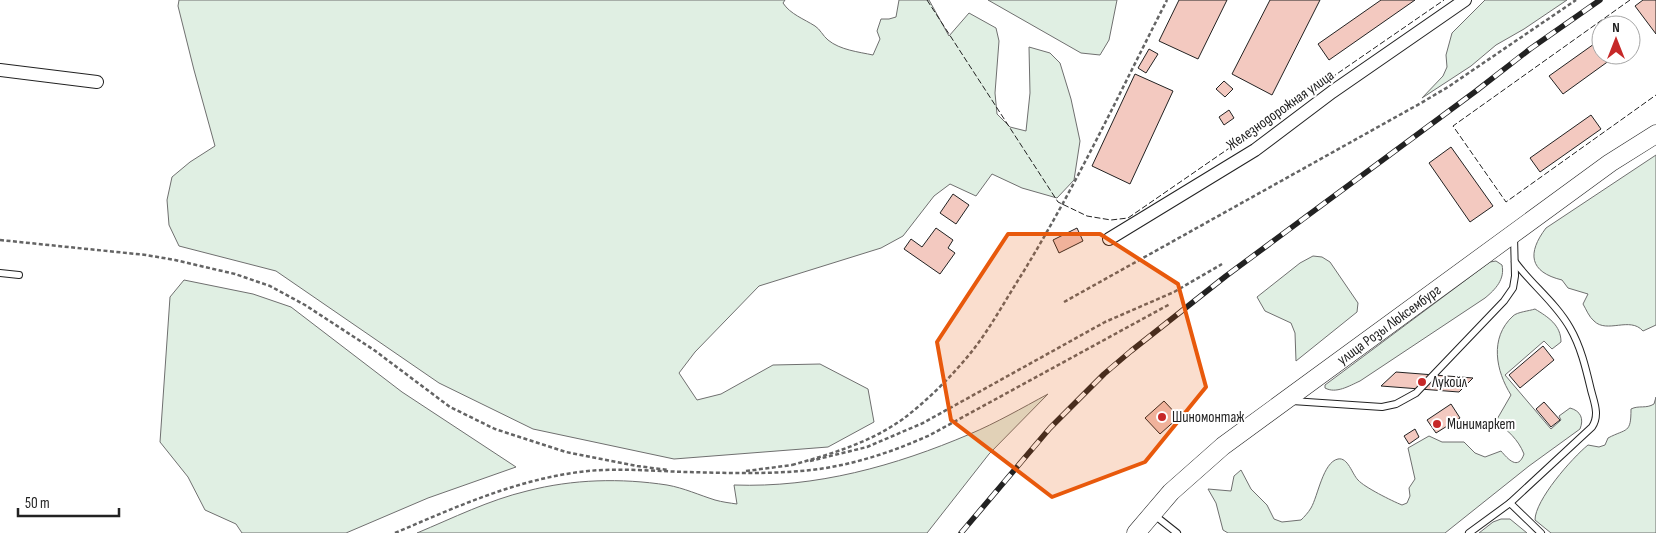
<svg xmlns="http://www.w3.org/2000/svg" width="1656" height="533" font-family="'Sofia Sans Condensed',sans-serif">
	<style>
		.green { fill: #e0efe3; stroke: #6f6f6f }
		.building { fill: #f3c9c0; stroke: #222 }
		.lines { fill: none; stroke-linecap: round; stroke-linejoin: round }
		.lane-casing { stroke: #222; stroke-width: 8 }
		.street-casing { stroke: #222; stroke-width: 14 }
		.secondary-casing { stroke: #222; stroke-width: 19 }
		.path { stroke: #646464; stroke-width: 2.5; stroke-dasharray: 4 2.5; stroke-linecap: butt }
		.lane { stroke: #fff; stroke-width: 6 }
		.street { stroke: #fff; stroke-width: 12 }
		.secondary { stroke: #fff; stroke-width: 18 }
		.rail-casing { stroke: #222; stroke-width: 5.5 }
		.rail { stroke: #fff; stroke-width: 4; stroke-dasharray: 11; stroke-linecap: butt }
		.fence { stroke: #222; stroke-width: 1; stroke-dasharray: 6 2.5; stroke-linecap: butt }
		.marked { fill: #e8590c; fill-opacity: 0.2; stroke: #e8590c; stroke-width: 4; stroke-linejoin: round }
		.poi-dot { fill: #c62828; stroke: #fff; stroke-width: 2 }
		.labels { text-anchor: middle; stroke-width: 4; stroke-linejoin: round; paint-order: stroke }
		.street-label { font-size: 15px; fill: #222; stroke: #fff }
		.poi-label { font-size: 15px; fill: #222; stroke: #fff; text-anchor: start }
	</style>
	<rect width="100%" height="100%" fill="#fff"/>
	<g class="green">
		<path d="M179,0H785L783,3C790,14 804,19 815,26C820,29 823,36 828,40C840,50 859,52 873,55L880,39L877,31L881,19H889L896,17L899,0H929L949,36L969,13L996,28L999,41L995,93L997,114L1010,127L1026,131L1030,93L1029,47L1050,53L1060,63L1071,99L1080,141L1074,180L1057,198L1022,188L992,174L976,196L950,184L934,196L903,236L881,248L759,286L695,352L679,373L697,400L721,394L773,365L820,364L868,389L874,422L828,447L674,459L533,429L439,383L276,271L179,246L169,225L167,200L172,177L190,162L215,146L194,70L178,6Z"/>
		<path d="M988,0H1117L1109,40L1100,55L1081,53Z"/>
		<path d="M1485,0H1567L1524,29L1496,45L1471,66L1422,98L1443,76L1447,67L1446,55L1452,33Z"/>
		<path d="M1656,155V325L1643,331C1630,316 1607,334 1594,321C1589,317 1586,309 1583,304L1588,294L1568,288L1562,280C1529,272 1527,253 1546,228Z"/>
		<path d="M1313,256L1322,257L1330,262L1358,303L1357,312L1296,361L1295,333L1291,323L1265,311L1257,297L1300,263Z"/>
		<path d="M1496,261L1502,265C1505,279 1496,289 1485,298L1360,381C1349,386 1336,394 1325,388V385L1490,262Z"/>
		<path d="M184,280L253,294L291,307L402,392L516,467L428,498L346,533H242L236,524L205,510L188,477L160,442L170,297Z"/>
		<path d="M1535,309C1548,317 1561,325 1561,342L1552,349L1544,341L1505,375L1551,429L1561,420L1559,416L1570,408C1581,411 1584,419 1580,429L1529,466L1445,533H1228L1223,530L1216,503L1208,489L1231,491L1234,476L1241,470L1251,489L1267,505L1274,519L1282,522L1301,520C1304,517 1308,513 1311,508C1318,496 1323,462 1338,459C1348,457 1352,474 1358,480C1364,487 1392,501 1402,505L1407,503L1410,496L1409,488L1415,479L1408,448L1429,436L1442,442H1464L1475,453L1485,457L1501,451C1508,459 1518,471 1524,454C1518,439 1508,431 1496,421L1511,395C1496,371 1489,338 1513,316C1517,312 1529,311 1535,309Z"/>
		<path d="M1048,394L989,454L927,533H417C453,518 489,500 527,491C573,479 621,478 667,485C684,488 699,495 715,500C722,502 730,503 737,504L734,485C816,488 895,466 970,434C996,423 1022,408 1048,394Z"/>
		<path d="M1656,397V533H1551L1535,520C1535,500 1572,458 1588,445L1599,447L1605,445L1608,438C1627,428 1631,434 1631,409C1639,405 1646,409 1654,404Z"/>
		<path d="M1501,519H1510L1527,533H1479L1493,522Z"/>
	</g>
	<g class="building">
		<path d="M1179,0H1227L1198,59L1159,41Z"/>
		<path d="M1270,0H1320L1272,95L1232,74Z"/>
		<path d="M1381,0H1415L1329,60L1318,44Z"/>
		<path d="M1643,0H1656V34L1635,6Z"/>
		<path d="M1601,39V55H1617L1563,94L1549,76Z"/>
		<path d="M1149,49L1158,54L1146,73L1138,68Z"/>
		<path d="M1135,74L1173,91L1130,184L1092,166Z"/>
		<path d="M1224,81L1233,89L1225,97L1216,89Z"/>
		<path d="M1229,110L1234,118L1224,125L1219,117Z"/>
		<path d="M1591,115L1601,129L1540,172L1530,158Z"/>
		<path d="M1451,147L1493,206L1470,222L1429,163Z"/>
		<path d="M953,194L969,205L956,224L940,213Z"/>
		<path d="M936,228L953,240L948,248L955,253L940,274L904,249L911,239L922,247Z"/>
		<path d="M1077,228L1083,241L1059,253L1053,240Z"/>
		<path d="M1543,346L1554,360L1520,388L1509,375Z"/>
		<path d="M1396,372L1473,378L1459,392L1381,386Z"/>
		<path d="M1164,401L1179,417L1160,434L1145,418Z"/>
		<path d="M1544,402L1560,420L1551,427L1536,409Z"/>
		<path d="M1451,404L1460,418L1436,433L1427,420Z"/>
		<path d="M1415,429L1419,437L1409,444L1404,436Z"/>
	</g>
	<g class="lines">
		<g class="lane-casing">
			<g id="lane">
				<path d="M0,273L19,275"/>
				<path d="M1292,401L1382,407L1396,404L1416,393L1504,301L1513,288L1515,276L1514,236"/>
				<path d="M1510,503L1541,533"/>
				<path d="M1153,514L1177,533"/>
				<path d="M1469,533L1510,503L1592,427C1600,415 1594,402 1591,390C1586,369 1581,347 1570,328C1556,303 1532,285 1515,262"/>
			</g>
		</g>
		<g class="street-casing">
			<g id="street">
				<path d="M0,70L97,82"/>
				<path d="M1109,239L1255,150L1332,92L1465,0"/>
			</g>
		</g>
		<g class="secondary-casing">
			<g id="secondary">
				<path id="s1" d="M1136,533L1171,492L1223,446L1610,163L1656,134"/>
			</g>
		</g>
		<g class="path">
			<path d="M0,240L146,255L175,260L235,274L270,286L305,305L374,350L450,407L495,429L566,452L637,466L668,470"/>
			<path d="M1064,302L1421,103L1448,87L1576,0"/>
			<path d="M810,461L867,447L923,423L1105,322L1174,292L1222,264"/>
			<path d="M792,465C831,454 869,443 903,419C928,400 953,375 973,350C991,327 1006,299 1022,274C1076,186 1120,92 1167,0"/>
			<path d="M746,471L792,465"/>
			<path d="M395,533C458,506 520,478 588,471C620,468 654,471 686,472C732,473 780,475 826,468C862,462 897,450 930,435L1170,304"/>
		</g>
		<use href="#lane" class="lane"/>
		<use href="#street" class="street"/>
		<use href="#secondary" class="secondary"/>
		<g class="rail-casing">
			<path id="rail" d="M961,533L1050,428L1104,374L1131,351L1226,276L1476,91L1530,49L1600,0"/>
		</g>
		<use href="#rail" class="rail"/>
		<g class="fence">
			<path d="M927,0L1058,202L1087,216L1111,220L1128,218L1444,0"/>
			<path d="M1630,0L1453,126L1506,202L1656,95"/>
		</g>
	</g>
	<path class="marked" d="M1008,234H1100L1178,284L1206,387L1145,462L1052,497L951,420L937,342Z"/>
	<g class="poi-dot">
		<circle cx="1422" cy="382" r="5"/>
		<circle cx="1162" cy="417" r="5"/>
		<circle cx="1437" cy="424" r="5"/>
	</g>
	<g class="labels">
		<g class="street-label">
			<text transform="translate(1280 110) rotate(-35)" y="5">Железнодорожная улица</text>
			<text dy="5" stroke="none"><textPath href="#s1" startOffset="329">улица Розы Люксембург</textPath></text>
		</g>
		<g class="poi-label">
			<text x="1432" y="387">Лукойл</text>
			<text x="1172" y="422">Шинoмонтаж</text>
			<text x="1447" y="429">Минимаркет</text>
		</g>
	</g>
	<g transform="translate(1616 40)"><circle r="24" fill="#ffffff" stroke="#a7a7a7"/>
	<path d="M0-4L9 19L0 12L-9 19Z" fill="#c62828"/>
	<text y="-8" font-size="14" font-weight="bold" text-anchor="middle" fill="#222222">N</text>
	</g>
	<path d="M18 508v8h101v-8" fill="none" stroke="#222222" stroke-width="2.5"/>
	<text x="25" y="508" font-size="15" fill="#222222" stroke="#ffffff" stroke-width="4" paint-order="stroke">50 m</text>
</svg>
